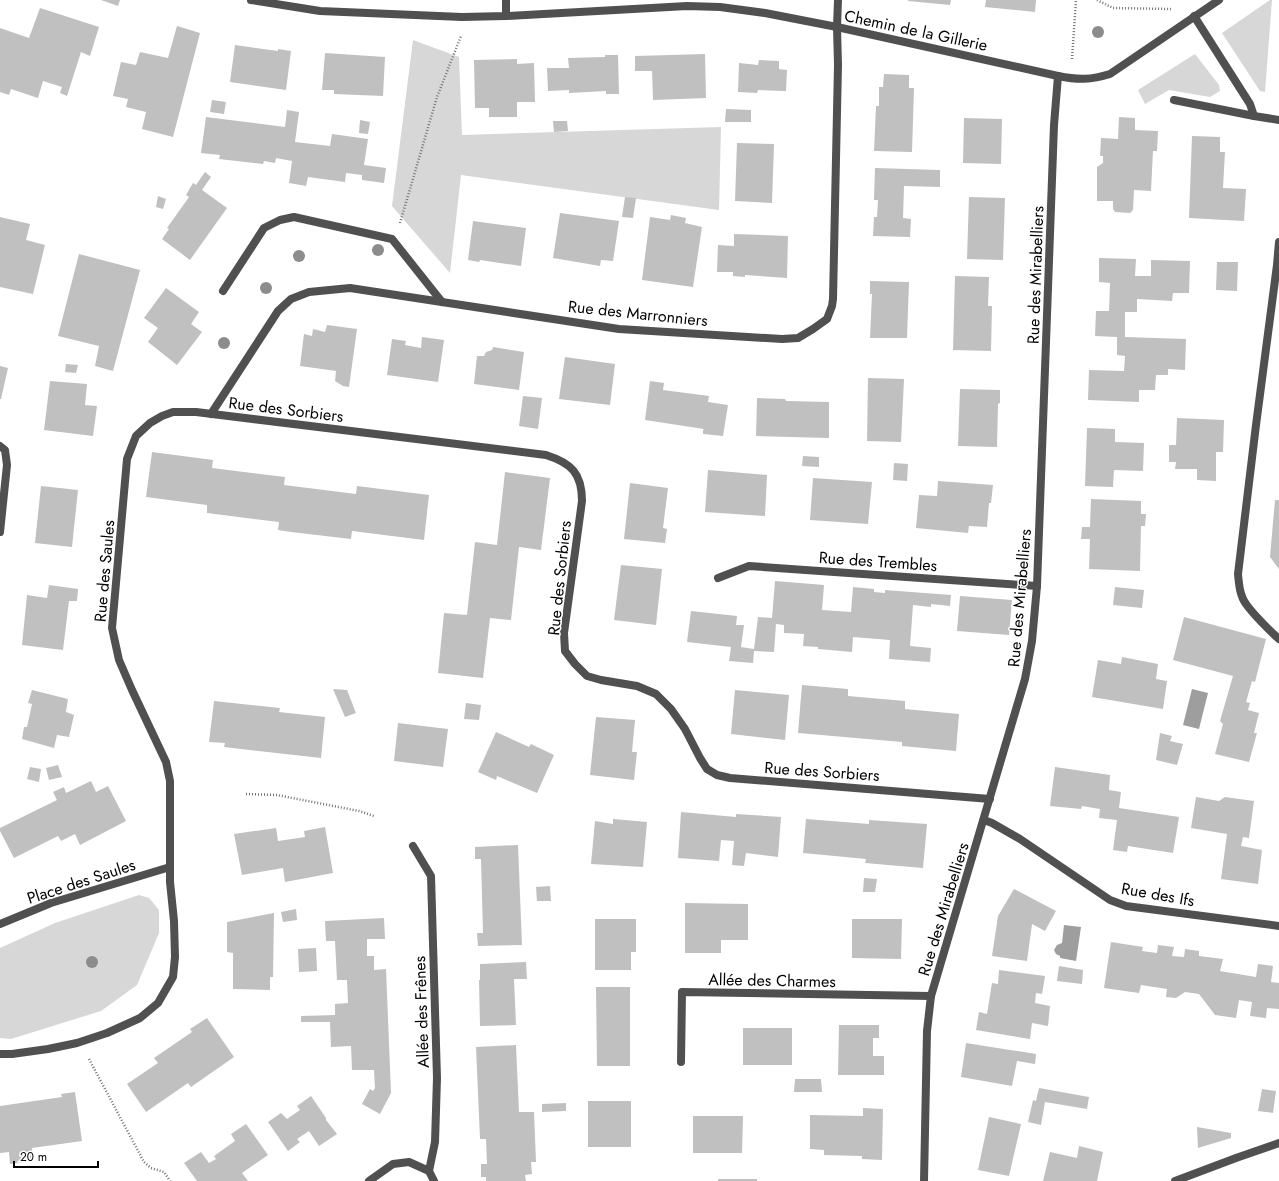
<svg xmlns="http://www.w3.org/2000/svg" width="1279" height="1181" font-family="Jost,sans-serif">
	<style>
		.green { fill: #d7d7d7 }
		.water { fill: #9e9e9e }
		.building { fill: #c0c0c0 }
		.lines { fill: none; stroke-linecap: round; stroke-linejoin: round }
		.path { stroke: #727272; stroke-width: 2.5; stroke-dasharray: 1 2; stroke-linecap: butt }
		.lane { stroke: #505050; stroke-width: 8 }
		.street { stroke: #505050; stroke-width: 8 }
		.tree { fill: #8c8c8c }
		.labels { text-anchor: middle; stroke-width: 3; stroke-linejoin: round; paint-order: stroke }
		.street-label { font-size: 16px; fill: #000; stroke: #fff }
	</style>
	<rect width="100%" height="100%" fill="#fff"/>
	<g class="green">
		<path d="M1270,0H1272L1265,92L1260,91L1222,33Z"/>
		<path d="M413,40L459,57L462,135L721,127L719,210L461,175L450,273L392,206Z"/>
		<path d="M1195,54L1219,85L1220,91L1210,97L1169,90L1145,104L1138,90Z"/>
		<path d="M139,895L149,898L159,910V933L137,985L101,1011L11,1039L0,1038V948L55,923Z"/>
	</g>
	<g class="water">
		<path d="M1192,689L1208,693L1199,729L1183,725Z"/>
		<path d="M1064,925L1081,927L1076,961L1060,958V956L1056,954L1054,950L1057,945L1062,943Z"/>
	</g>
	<g class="building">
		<path d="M101,0H120L118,6Z"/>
		<path d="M908,0H951L950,5L908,1Z"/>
		<path d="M986,0H1036L1035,12L985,7Z"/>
		<path d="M40,8L99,27L90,56L81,52L67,96L60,93L62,87L43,81L38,98L11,89L9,95L0,92V28L29,38Z"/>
		<path d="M177,26L200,33L173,137L142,129L146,112L126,107L128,99L113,96L121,62L136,65L140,52L168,58Z"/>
		<path d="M235,45L278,51V49L291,51L286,90L230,82Z"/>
		<path d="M325,53L385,57L383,96L334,94V90H322Z"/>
		<path d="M705,54L706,98L653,100L652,71H635V56Z"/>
		<path d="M605,55H618L619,94H606V91L569,93V90L548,91L547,68H569L568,58L605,57Z"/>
		<path d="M517,59V64L534,63L535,102H517V117H489V108H475L474,60Z"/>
		<path d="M759,60L779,61V69L787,70L786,91L758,90L757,93L738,92L739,63L758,65Z"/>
		<path d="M884,74L909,75V88H914L912,152L874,151L876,106H879V87H883Z"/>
		<path d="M212,100L226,102L224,114L210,112Z"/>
		<path d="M726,109L751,110V122H725Z"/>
		<path d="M287,110L299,112L295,142L330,146L332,134L368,139L364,165L386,168L384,183L362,180V175L346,173L345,182L308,177L306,186L289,183L292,161L276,158L275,163L264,161L263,164L219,159L220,155L201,153L206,117L285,127Z"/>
		<path d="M1119,117L1135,118V130L1158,131L1157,151H1153L1151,191L1134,190L1133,210L1130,213L1115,212L1113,209V201H1097V167L1103,163V156H1100L1101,138L1118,139Z"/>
		<path d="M964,118L1002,119L1001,164L963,163Z"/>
		<path d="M360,120L370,122L368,134L359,133Z"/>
		<path d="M553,121H567L568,131L554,132Z"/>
		<path d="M1192,136L1220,137V152H1225L1223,188L1246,189L1244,221L1189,218Z"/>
		<path d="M737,143L774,144L772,203L735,201Z"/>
		<path d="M875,168L940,170V187L904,186L903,218L911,219L910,237L873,236L874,217H877L878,200H874Z"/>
		<path d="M205,172L211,177L202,190L227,208L190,260L162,239L169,229L167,228L189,197L186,195L193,183L196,185Z"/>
		<path d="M158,196L166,199L163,209L156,207Z"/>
		<path d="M625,197L636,198L633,218L622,217Z"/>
		<path d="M969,197L1005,198L1003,260L967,259Z"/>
		<path d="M560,213L619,221L613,261L601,260L600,266L553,258Z"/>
		<path d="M671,215L686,218L685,223L702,227L693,287L642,280L650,217L670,220Z"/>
		<path d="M0,217L30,224L26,240L45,245L33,294L0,287Z"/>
		<path d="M473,221L526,228L521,266L480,260L479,262L468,260Z"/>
		<path d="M734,234L788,236L787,278L745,275V277L733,276V272H717L718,245L734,246Z"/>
		<path d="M79,254L140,270L113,371L95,366L99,346L58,336Z"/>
		<path d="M1099,258L1136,259L1135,276H1151V260L1190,261L1189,293H1173L1172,301L1137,299V312H1125V337L1186,339L1185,370L1168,369V375H1156L1155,390H1139V402L1088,400L1089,370L1124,371L1125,356L1117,355V337L1095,336L1096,311H1109L1110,283L1099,282Z"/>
		<path d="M1217,262H1238L1237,291L1216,290Z"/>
		<path d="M955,276L989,277L988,306H992L991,351L953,350Z"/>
		<path d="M870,281L909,282L907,338H870L872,294H870Z"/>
		<path d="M166,288L199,312L191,324L202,332L177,365L148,342L158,328L144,318Z"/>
		<path d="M327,325L357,329L349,387L343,386L335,381L336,371L300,366L304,334L312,336L313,329L325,332Z"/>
		<path d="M422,337L444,340L438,382L387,375L392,339L406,341L405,345L421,348Z"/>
		<path d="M493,347L524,352L519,390L474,384L477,356H484L486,352L492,350Z"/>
		<path d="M565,357L615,364L610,405L559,399Z"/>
		<path d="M66,364L78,365L76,373L65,372Z"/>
		<path d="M0,366L8,368L1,399H0Z"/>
		<path d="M868,378L904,379L901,442L867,441Z"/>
		<path d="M50,381L87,384L85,405L97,406L93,436L44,430Z"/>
		<path d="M650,381L664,383L663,390L709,396L708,402L728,405L723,436L703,434V430L704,429L645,420Z"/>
		<path d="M960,389L1000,390V403L998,404L997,447L958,446Z"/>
		<path d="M523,396L542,398L538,429L519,426Z"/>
		<path d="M757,398L785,399L786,401L829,402V438L756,436Z"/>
		<path d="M1177,418L1224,420L1223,452H1216V481L1197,480V469H1175L1176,462H1169V445H1176Z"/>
		<path d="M1087,428L1115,429V442L1144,443L1143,471L1114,470L1113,487L1085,486Z"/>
		<path d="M152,452L213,460L212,468L285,477L284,485L356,494L357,486L429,495L424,540L352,531L351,539L291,532L278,530L279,522L207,513V505L146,497Z"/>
		<path d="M803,456L819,457V467L802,466Z"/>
		<path d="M894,463L908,464L907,481L893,480Z"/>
		<path d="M708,470L767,475L765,516L705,512Z"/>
		<path d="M505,472L550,478L541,550L519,547L511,620L490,618L483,678L438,673L444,613L467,615L475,542L497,545Z"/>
		<path d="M813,478L872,482L868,524L810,520Z"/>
		<path d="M938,481L993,485L991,503H989L987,527L969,526L968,533L916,528L919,495L937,496Z"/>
		<path d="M630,483L668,488L663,528L667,529L665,543L624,539Z"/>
		<path d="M41,486L78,490L72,547L35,543Z"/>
		<path d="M1091,499L1141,501V514H1146L1145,526H1141L1140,571L1089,569L1090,539H1081L1082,527H1090Z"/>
		<path d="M1275,500H1279V569L1270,557Z"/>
		<path d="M621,565L662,569L656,625L614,620Z"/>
		<path d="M775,581L824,585L822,610L851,612L853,587L874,589V592L885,593V590L951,595L950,606L931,604V607L913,605L910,646L931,648L930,662L889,659L890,640L853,637L852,652L818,649V647L803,646L804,634L784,633V625L776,624L774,652L754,651L753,663L729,661L731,647L687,642L691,611L737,616L736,625H744L741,647L754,649L758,617L772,618Z"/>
		<path d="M49,585L78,589L77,601H69L63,650L22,645L27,595L47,598Z"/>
		<path d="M1115,587L1144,590L1142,608L1113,605Z"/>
		<path d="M960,596L1012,600L1009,635L957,631Z"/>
		<path d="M1184,617L1266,639L1255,682L1252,681L1246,702L1250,703L1248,710L1259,713L1254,733H1257L1249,762L1215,754L1223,724L1220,721L1233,676L1173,660Z"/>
		<path d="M1122,657L1158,664L1156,679L1167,681L1163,709L1092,697L1098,660L1121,664Z"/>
		<path d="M802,685L848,689V696L905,701V709L959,714L956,751L902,746V742L798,733Z"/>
		<path d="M333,689L347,690L356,713L345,717Z"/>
		<path d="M32,690L68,699L66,712L74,715L69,737L57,735L54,748L22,739L24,727H27L32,704L28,703Z"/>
		<path d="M735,690L789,695L785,740L731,734Z"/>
		<path d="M214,701L280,708L279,712L325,717L321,758L224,747L225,743L209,742Z"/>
		<path d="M466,703L481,705L479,720L464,719Z"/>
		<path d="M596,717L635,720L632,752H637L634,780L590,775Z"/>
		<path d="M398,723L448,729L443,767L394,761Z"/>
		<path d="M496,732L529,747L531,744L554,755L537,793L497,776L496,780L478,772Z"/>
		<path d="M1160,733L1172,736L1170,741L1183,744L1177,765L1156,760Z"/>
		<path d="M58,765L62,777L49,780L46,768Z"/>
		<path d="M30,767L41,769L39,782L27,779Z"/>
		<path d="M1055,767L1110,775L1109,790L1121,792L1119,808L1179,817L1173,853L1128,846L1127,852L1113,850L1117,820L1099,818L1100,809L1082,806L1081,809L1050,806Z"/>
		<path d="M91,781L96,792L108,786L126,821L80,845L75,834L61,841L58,836L14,858L0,831V828L57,800L53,792L64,787L66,793Z"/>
		<path d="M1196,797L1219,801L1225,797L1254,801L1249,838L1243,837L1241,846L1262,850L1258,884L1221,879L1227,834L1191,828Z"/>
		<path d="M681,812L736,817V814L781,817L778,857L746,853L744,866L732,865L734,841L721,840L719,861L678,858Z"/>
		<path d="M613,819L647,822L643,867L591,864L595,821L613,824Z"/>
		<path d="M806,819L869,824V820L927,824L923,868L865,863L866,859L803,853Z"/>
		<path d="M325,827L333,873L285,882L283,868L242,875L234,834L276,828L278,841L305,837L304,831Z"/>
		<path d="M518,845L522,945L478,946L477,933H483L481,859H475V847Z"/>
		<path d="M864,878L877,879L875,892H863Z"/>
		<path d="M550,886L551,901H537L536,887Z"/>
		<path d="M1014,889L1056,911L1045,931L1032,924L1027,961L992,956L998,916Z"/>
		<path d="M685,903L748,904V940H721V953H685Z"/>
		<path d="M296,909L297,920L283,922L281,912Z"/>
		<path d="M274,913L273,977H270V990L233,989V953L227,952V922Z"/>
		<path d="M384,918L385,939H367V956H374V970L386,969L391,1093L380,1114L362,1104L370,1089L373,1091L375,1088L374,1070H352L351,1046L331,1047L330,1022H301V1016L335,1015V1004L348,1003L347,980H337L335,941H326L325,921Z"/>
		<path d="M595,919H636V952H631V970H595Z"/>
		<path d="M852,919H902L901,959L852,958Z"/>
		<path d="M1111,942L1143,947L1142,951L1157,953L1158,945L1174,947L1172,956L1184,957L1185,949L1199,951V956L1223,959L1220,971L1256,977L1258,964L1273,966L1271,982L1279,983V1009L1267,1008L1266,1018L1250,1016L1252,1002L1239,1000L1236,1018L1215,1015L1199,994L1185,992L1176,998L1166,997L1167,989L1141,985L1139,993L1104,988Z"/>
		<path d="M316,948L317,971L299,972L298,949Z"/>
		<path d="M526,962L527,979H514L516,1025L480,1026L479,980H480V964Z"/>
		<path d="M1059,966L1083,970L1082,984L1057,981Z"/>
		<path d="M999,970L1045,976L1042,994L1036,993L1035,1003L1050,1006L1048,1026L1032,1023L1030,1039L976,1030L979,1012L987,1014L992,983L998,984Z"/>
		<path d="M596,987H630V1066H597Z"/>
		<path d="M207,1018L234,1057L191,1087L188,1083L146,1112L127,1084L158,1063L154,1058L192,1032L190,1029Z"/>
		<path d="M839,1025H879V1038H873V1056H884V1075H838Z"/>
		<rect x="743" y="1028" width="49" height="37"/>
		<path d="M966,1043L1036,1054L1035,1064L1017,1061L1012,1086L961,1077Z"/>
		<path d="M516,1045L519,1112H534L536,1162H531L532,1174L525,1175L526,1181H486V1177H481V1164H487L486,1139H480L476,1047Z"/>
		<path d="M795,1079H821L822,1092H794Z"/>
		<path d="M1039,1088L1089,1097L1087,1109L1045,1102L1041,1125L1028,1122L1033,1100L1036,1101Z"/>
		<path d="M1262,1089L1276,1091L1273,1113L1258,1111Z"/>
		<path d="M75,1092L82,1141L32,1148L33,1161L10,1164L9,1152L0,1153V1106L62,1097L61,1094Z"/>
		<path d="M311,1096L326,1118V1120L337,1134L319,1146L309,1131L297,1139L300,1142L288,1151L268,1122L281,1113L287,1119L300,1110L297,1106Z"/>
		<rect x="588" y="1101" width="43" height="46"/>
		<path d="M566,1103V1111L542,1112V1104Z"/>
		<path d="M863,1108L883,1109L882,1160L862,1159V1156L824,1155V1150L810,1149V1115L863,1116Z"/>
		<path d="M693,1116H743L742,1153H693Z"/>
		<path d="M989,1117L1021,1124L1009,1176L978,1170Z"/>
		<path d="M246,1124L268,1155L242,1173L248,1181H197L184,1163L201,1152L209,1163L216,1159L214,1156L235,1141L231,1134Z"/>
		<path d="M1197,1127L1231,1133V1138L1198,1148Z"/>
		<path d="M1079,1146L1103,1152L1097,1181H1043L1050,1152L1077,1158Z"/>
		<rect x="718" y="1179" width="39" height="2"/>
	</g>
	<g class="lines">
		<g class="path">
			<path d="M1097,0L1113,8L1171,9"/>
			<path d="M1072,59L1076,0"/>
			<path d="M400,223L437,97L461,36"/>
			<path d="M246,794L277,795L359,811L374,816"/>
			<path d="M89,1059L144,1162L151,1168L164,1172L170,1181"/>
		</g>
		<g class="lane">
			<path d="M1279,242L1277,265L1256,425L1238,574C1239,585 1240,596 1246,604C1253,614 1270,631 1279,639"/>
			<path d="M223,291L264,228L280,220L294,217L392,239L442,302"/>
		</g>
		<g class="street">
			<path d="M251,0L320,11L462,17L506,16L687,6L720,7L765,13L837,27L1058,76C1078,80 1091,80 1110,74L1219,0"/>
			<path d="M506,0V16"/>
			<path d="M1194,16L1250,104L1254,116L1279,120"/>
			<path d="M1174,100L1254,116"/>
			<path d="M211,414L278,311L291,299L309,292L350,288L619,329L782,339L798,338L813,329L827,319L832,306L833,299L838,65L837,27L838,0"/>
			<path d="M0,446L5,450L7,465L0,532"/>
			<path d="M718,578L749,566L1037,586"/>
			<path d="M984,820L992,823L1020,839L1110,900L1126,906L1279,926"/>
			<path d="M413,846L431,876L437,1078L435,1142L429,1171L434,1181"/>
			<path d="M0,924L51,903L170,867"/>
			<path d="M0,1054H12L48,1049L77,1043L107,1033L140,1018L158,1003L173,977L175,957L174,921L170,882V781L166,762L132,690L119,660L112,628L127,459L136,436L150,423L162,416L173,412H196L546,455C571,463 582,473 582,501L564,633L565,651L575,664L587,676L601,680L637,686L656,694L671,709L685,729L700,758L707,769L717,775L730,778L990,799"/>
			<path d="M681,1062L682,992L931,996"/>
			<path d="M369,1181L393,1164L409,1162L429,1171"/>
			<path d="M924,1181L927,1031L931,996L1025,679L1032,641L1037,586L1054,125L1058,76"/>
			<path d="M1175,1181L1236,1158L1279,1143"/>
		</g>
	</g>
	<g class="tree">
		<circle cx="1098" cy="32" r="6"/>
		<circle cx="378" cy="250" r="6"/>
		<circle cx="299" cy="256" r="6"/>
		<circle cx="266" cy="288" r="6"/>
		<circle cx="224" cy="343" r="6"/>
		<circle cx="92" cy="962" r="6"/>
	</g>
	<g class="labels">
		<g class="street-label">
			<text transform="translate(916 30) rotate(12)" y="6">Chemin de la Gillerie</text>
			<text transform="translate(1035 275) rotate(-88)" y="6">Rue des Mirabelliers</text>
			<text transform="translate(638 313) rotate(6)" y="6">Rue des Marronniers</text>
			<text transform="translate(286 409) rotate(7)" y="6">Rue des Sorbiers</text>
			<text transform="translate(878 561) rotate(4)" y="6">Rue des Trembles</text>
			<text transform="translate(104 571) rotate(-85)" y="6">Rue des Saules</text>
			<text transform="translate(559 578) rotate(-84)" y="6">Rue des Sorbiers</text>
			<text transform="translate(1019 598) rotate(-85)" y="6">Rue des Mirabelliers</text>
			<text transform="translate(822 771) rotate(4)" y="6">Rue des Sorbiers</text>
			<text transform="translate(81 881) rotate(-18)" y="6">Place des Saules</text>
			<text transform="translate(1158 894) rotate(10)" y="6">Rue des Ifs</text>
			<text transform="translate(943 909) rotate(-73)" y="6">Rue des Mirabelliers</text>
			<text transform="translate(772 980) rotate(1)" y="6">Allée des Charmes</text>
			<text transform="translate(421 1012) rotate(-92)" y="6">Allée des Frênes</text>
		</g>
	</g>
	<path d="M14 1161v6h84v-6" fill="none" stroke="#000000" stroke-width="2"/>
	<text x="20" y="1161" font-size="12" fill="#000000" stroke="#ffffff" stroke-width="3" paint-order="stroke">20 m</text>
</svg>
